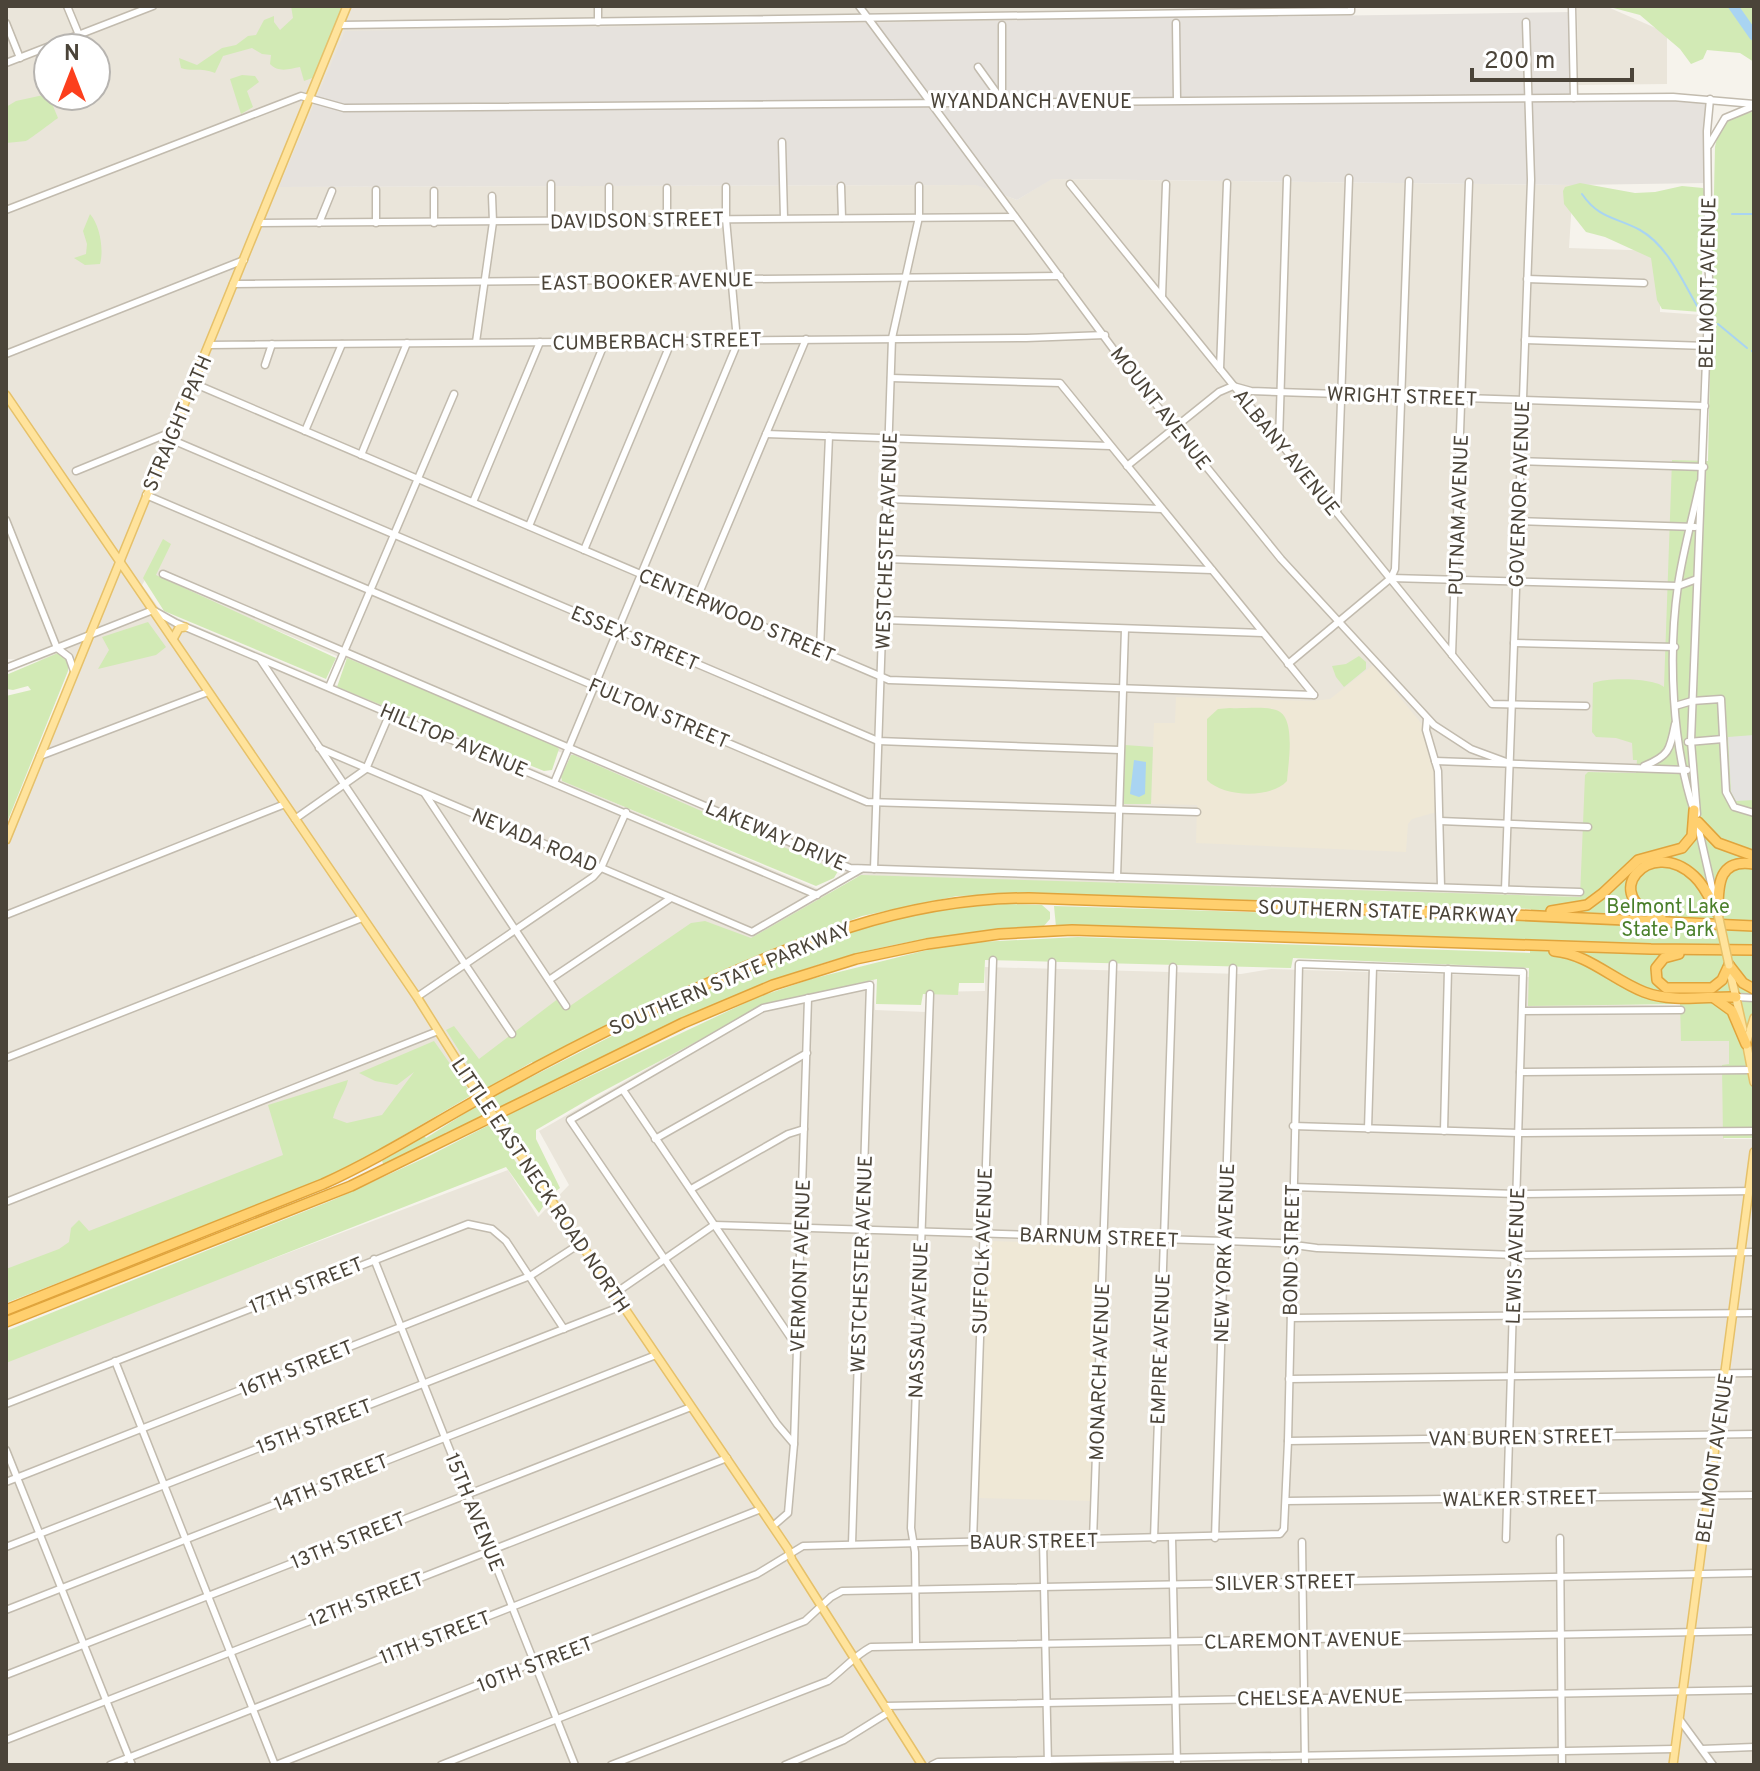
<svg xmlns="http://www.w3.org/2000/svg" width="1760" height="1771" font-family="Overpass,sans-serif">
	<style>
		.residential { fill: #eae5da; fill-rule: evenodd }
		.industrial { fill: #e6e2dd }
		.education { fill: #efe8d6 }
		.green { fill: #d2eab5 }
		.parking { fill: #e5e3e0 }
		.water { fill: #a9d4f2 }
		.lines { fill: none; stroke-linecap: round; stroke-linejoin: round }
		.stream { stroke: #a9d4f2; stroke-width: 2 }
		.river { stroke: #a9d4f2; stroke-width: 10 }
		.minor-casing { stroke: #c2bbae; stroke-width: 9 }
		.major-casing { stroke: #e6c16a; stroke-width: 10 }
		.highway-casing { stroke: #e0a43c; stroke-width: 12 }
		.minor { stroke: #fff; stroke-width: 6 }
		.major { stroke: #ffe39c; stroke-width: 7 }
		.highway { stroke: #ffcf6e; stroke-width: 9 }
		.major-bridge-casing { stroke: #e6c16a; stroke-width: 10; stroke-linecap: butt }
		.major-bridge { stroke: #ffe39c; stroke-width: 7 }
		.labels { text-anchor: middle; stroke-width: 6; stroke-linejoin: round; paint-order: stroke }
		.street-label { font-size: 20px; fill: #4b4439; stroke: #fff }
		.park-label { font-size: 20px; fill: #4a7f2a; stroke: #fff }
	</style>
	<rect width="100%" height="100%" fill="#f6f3ec"/>
	<g class="residential">
		<path d="M6,6H1278V17L279,187L977,185L1017,200L1051,179L1573,185L1569,248L1660,251V312L1703,315L1698,470L1681,776L1588,772V827L1582,897L851,877L148,575L142,585L161,611L837,897L747,948L701,929L447,1104L6,1276V851L73,681L69,662L6,659ZM48,48H96V96H48Z"/>
		<path d="M1577,8H1610L1667,33V84L1578,85Z"/>
		<path d="M985,967L1241,974L1271,969L1532,977V1002L1682,1006L1731,1033L1734,1078L1725,1080L1724,1139H1754V1765H6V1359L508,1170L538,1217L569,1185L539,1131L761,1003L874,980L875,1010L926,1012V992L985,991Z"/>
	</g>
	<path class="industrial" d="M1572,12L1570,98L1710,99L1708,183L1573,185L1052,179L1017,200L976,185L279,187L345,31Z"/>
	<g class="education">
		<path d="M1373,665L1421,723L1436,771L1440,811L1412,819L1408,824L1406,852L1196,843L1197,805L1151,804L1154,723H1175L1176,697L1311,701L1330,699Z"/>
		<path d="M988,1241L1099,1244L1091,1501L978,1498Z"/>
	</g>
	<g class="green">
		<path d="M291,6H343L315,77L304,81L300,67C289,69 279,73 270,64L271,55L262,54L252,48L223,56L215,73C200,67 192,72 181,68L179,58L197,65L222,48L236,45L248,36L256,35L264,20L274,16V22L280,30L293,18Z"/>
		<path d="M1606,6H1752L1754,62L1740,53L1707,50L1703,59L1691,64L1680,49L1640,15Z"/>
		<path d="M242,75L255,76L259,82L247,91L253,107L241,114L230,79Z"/>
		<path d="M48,94L58,118C52,122 29,140 26,141C20,142 13,142 6,143V107L16,101Z"/>
		<path d="M1754,112V1138H1723L1722,1065L1729,1064V1041H1681L1680,1004L1528,1006L1529,968L1293,958L1291,968L985,960L984,983H959L958,995L923,994L921,1005L876,1004L877,979L767,1004L596,1095L536,1130V1139L560,1188L556,1191L503,1117L758,997L811,979L931,949L979,942L1078,937L1530,953V940L1056,927L1054,906L1530,921L1531,909L1053,894L957,896L862,916L799,940L533,1064L532,1062L484,1090L446,1030L454,1026L479,1059L563,995L570,1006L691,923L705,921L751,938L861,875L1580,897L1585,775L1588,772L1636,773L1637,760H1633L1632,743L1616,738L1596,737L1592,732L1593,683C1607,677 1654,678 1664,687L1672,460L1708,461L1715,147C1720,124 1730,113 1754,112Z"/>
		<path d="M1580,183L1635,193L1655,192L1682,186L1703,188L1706,196L1700,312L1662,309L1657,300L1651,258L1605,237L1586,232L1564,204L1563,191L1565,187Z"/>
		<path d="M90,214C100,225 104,250 100,264L85,265L74,258L86,254L87,244L83,231Z"/>
		<path d="M163,539L171,544L156,575L336,658L326,679L164,611L143,578Z"/>
		<path d="M148,622L166,647L156,655L98,669L109,650L102,637Z"/>
		<path d="M58,653L68,660V671L6,825V696L31,690L28,686L13,690L6,689V675Z"/>
		<path d="M1359,656L1366,662V669L1344,687L1336,677L1332,666L1346,664Z"/>
		<path d="M347,658L554,744L559,749L552,770L544,771L337,687Z"/>
		<path d="M1230,708C1244,709 1263,706 1276,710C1297,716 1288,764 1287,781C1271,799 1223,797 1207,780V719L1218,709Z"/>
		<path d="M1125,745L1153,747L1151,804H1123Z"/>
		<path d="M571,755H574L838,871L834,878L816,886L562,781L561,777Z"/>
		<path d="M1006,904L1042,905L1050,912V919L1043,927C978,931 914,938 851,955C739,986 637,1041 533,1092L532,1090L497,1110L490,1098L669,1007L813,945L888,920L965,906Z"/>
		<path d="M434,1041L472,1095L351,1166L295,1191L6,1303V1269L59,1249L69,1242L71,1228L79,1220L89,1231L283,1155L268,1105L348,1080C345,1093 337,1103 333,1118L347,1123L382,1115L414,1072L397,1085L375,1081L359,1073Z"/>
		<path d="M478,1105L485,1116L445,1133L446,1136L384,1166L382,1161L424,1136L426,1138Z"/>
		<path d="M491,1124L544,1205L539,1213L506,1167L6,1363V1331L333,1200L429,1156Z"/>
	</g>
	<path class="parking" d="M1754,735V800L1736,801L1731,792L1728,737Z"/>
	<path class="water" d="M1134,760L1146,762L1145,794L1139,797L1130,794Z"/>
	<g class="lines">
		<g class="stream">
			<path d="M1582,194C1599,219 1616,217 1640,230C1667,245 1682,280 1697,306"/>
			<path d="M1732,214H1754"/>
			<path d="M1718,324L1747,348"/>
			<path d="M1752,351L1754,352"/>
		</g>
		<path class="river" d="M1733,6L1754,36"/>
		<g class="minor-casing">
			<g id="minor">
				<path d="M67,6L79,35"/>
				<path d="M598,6V22"/>
				<path d="M859,6L1137,381L1281,559L1434,725L1471,749L1509,763"/>
				<path d="M1572,6L1574,98"/>
				<path d="M6,23L20,58"/>
				<path d="M1176,23L1177,100"/>
				<path d="M340,25L1351,11V6"/>
				<path d="M1002,25V102"/>
				<path d="M6,63L153,6"/>
				<path d="M978,67L1001,99"/>
				<path d="M782,142L784,218"/>
				<path d="M1709,145L1725,118L1754,106"/>
				<path d="M551,184V221"/>
				<path d="M1070,184L1492,704L1586,706"/>
				<path d="M841,186L842,218"/>
				<path d="M609,187V220"/>
				<path d="M667,188V219"/>
				<path d="M376,190V223"/>
				<path d="M434,191V223"/>
				<path d="M6,210L301,96L344,108L1673,97L1754,104"/>
				<path d="M259,223L1015,217"/>
				<path d="M319,223L332,191"/>
				<path d="M1527,279L1644,283"/>
				<path d="M233,284L1060,276"/>
				<path d="M1162,297L1166,184"/>
				<path d="M1525,340L1707,346"/>
				<path d="M476,342L493,222L492,196"/>
				<path d="M209,345L1026,338L1105,335"/>
				<path d="M6,354L244,260"/>
				<path d="M265,365L272,344"/>
				<path d="M1220,369L1227,183"/>
				<path d="M891,378L1060,383L1314,695"/>
				<path d="M193,383L889,680L1314,695"/>
				<path d="M305,431L342,344"/>
				<path d="M766,434L1110,446"/>
				<path d="M170,439L878,741L1120,750"/>
				<path d="M1279,442L1287,179"/>
				<path d="M361,455L407,343"/>
				<path d="M1520,461L1704,467"/>
				<path d="M1127,466L1219,392L1233,386L1251,391L1705,406"/>
				<path d="M76,471L174,431"/>
				<path d="M146,495L867,802L1197,812"/>
				<path d="M887,499L1162,509"/>
				<path d="M473,502L540,342"/>
				<path d="M1337,513L1349,178"/>
				<path d="M6,520L57,648L69,657L74,671"/>
				<path d="M1518,521L1695,527"/>
				<path d="M529,526L605,342"/>
				<path d="M584,550L672,340"/>
				<path d="M885,559L1212,570"/>
				<path d="M163,574L850,868L1580,892"/>
				<path d="M1391,578L1678,586L1697,579"/>
				<path d="M697,598L806,339"/>
				<path d="M883,620L1263,633"/>
				<path d="M1514,643L1675,647"/>
				<path d="M820,650L829,436"/>
				<path d="M1452,655L1469,182"/>
				<path d="M260,659L512,1034"/>
				<path d="M1288,664L1391,578L1395,569L1409,181"/>
				<path d="M6,668L153,610L176,623L817,895"/>
				<path d="M329,687L454,394"/>
				<path d="M1675,706L1692,701L1721,699L1726,792L1734,807L1754,813"/>
				<path d="M1427,719L1426,730L1438,771L1441,887"/>
				<path d="M1688,742L1723,739"/>
				<path d="M319,748L752,932L861,869"/>
				<path d="M40,756L208,692"/>
				<path d="M1435,761L1687,770"/>
				<path d="M1644,766C1669,756 1670,750 1675,724"/>
				<path d="M554,783L735,349L737,340L726,219V187"/>
				<path d="M425,794L566,1006"/>
				<path d="M1694,811C1672,744 1668,655 1678,585C1683,551 1693,516 1700,483"/>
				<path d="M1697,814L1691,741L1709,285L1707,131L1710,99"/>
				<path d="M295,819L366,769L390,713"/>
				<path d="M1440,821L1588,827"/>
				<path d="M1698,826L1715,901"/>
				<path d="M874,869L892,338L919,217V186"/>
				<path d="M1117,877L1125,629"/>
				<path d="M1505,890L1531,180L1526,22"/>
				<path d="M6,915L285,804"/>
				<path d="M549,980L671,898"/>
				<path d="M417,997L593,877L601,868L626,812"/>
				<path d="M1736,997L1754,998"/>
				<path d="M1523,1011L1681,1010"/>
				<path d="M6,1058L362,918"/>
				<path d="M1520,1072L1752,1070"/>
				<path d="M623,1090L797,1347"/>
				<path d="M1293,1126L1519,1133L1754,1131"/>
				<path d="M1368,1129L1373,967"/>
				<path d="M1444,1131L1448,969"/>
				<path d="M655,1139L807,1053"/>
				<path d="M1292,1187L1517,1194L1754,1191"/>
				<path d="M691,1189L788,1134L804,1129"/>
				<path d="M6,1202L438,1031"/>
				<path d="M1044,1235L1052,962"/>
				<path d="M374,1259L575,1765"/>
				<path d="M614,1294L714,1225L1224,1241L1279,1243L1317,1248L1516,1255L1754,1252"/>
				<path d="M1291,1318L1754,1313"/>
				<path d="M115,1361L275,1765"/>
				<path d="M1289,1379L1754,1373"/>
				<path d="M6,1404L468,1224L492,1229L506,1241L564,1329"/>
				<path d="M1288,1441L1754,1434"/>
				<path d="M794,1444L777,1424L570,1120L763,1008L870,985L852,1544"/>
				<path d="M6,1450L132,1765"/>
				<path d="M6,1482L530,1276L581,1243"/>
				<path d="M1286,1501L1754,1495"/>
				<path d="M773,1526L788,1513L794,1444L808,998"/>
				<path d="M1172,1538L1177,1765"/>
				<path d="M1215,1538L1233,968"/>
				<path d="M1560,1538L1562,1765"/>
				<path d="M1154,1539L1173,967"/>
				<path d="M1093,1540L1113,964"/>
				<path d="M1043,1541L1048,1765"/>
				<path d="M973,1542L993,960"/>
				<path d="M1302,1542L1305,1765"/>
				<path d="M6,1547L622,1306"/>
				<path d="M6,1610L656,1355"/>
				<path d="M916,1645L915,1552L911,1528L930,994"/>
				<path d="M6,1675L691,1407"/>
				<path d="M885,1706L1754,1690"/>
				<path d="M1680,1720L1713,1765"/>
				<path d="M6,1740L727,1458"/>
				<path d="M1702,1749L1754,1747"/>
				<path d="M110,1765L761,1509"/>
				<path d="M276,1765L757,1574L803,1546L1280,1534L1284,1529L1288,1441L1299,964L1523,972L1506,1539"/>
				<path d="M441,1765L805,1621L831,1597L842,1591L1754,1573"/>
				<path d="M611,1765L828,1681C844,1669 854,1656 871,1647L1754,1631"/>
				<path d="M785,1765L844,1740L889,1712"/>
				<path d="M932,1765L938,1762L1675,1749"/>
			</g>
		</g>
		<g class="major-casing">
			<g id="major">
				<path d="M6,395L417,997L471,1083"/>
				<path d="M173,639L179,628L185,627"/>
				<path d="M6,840L347,6"/>
				<path d="M1729,967L1743,1029"/>
				<path d="M1746,1041L1754,1082"/>
				<path d="M1746,1044L1754,1018"/>
				<path d="M505,1132L788,1549L792,1560L922,1765"/>
				<path d="M1673,1765L1754,1152"/>
			</g>
		</g>
		<g class="highway-casing">
			<g id="highway">
				<path d="M1698,822L1718,843L1754,856"/>
				<path d="M1718,910C1718,884 1719,858 1754,864"/>
				<path d="M1551,911L1587,905L1603,893L1638,860L1682,848L1692,836L1694,810"/>
				<path d="M1661,917C1596,898 1649,834 1694,876C1705,886 1711,901 1718,914"/>
				<path d="M1554,951C1588,954 1613,980 1644,992C1672,1003 1707,996 1736,997"/>
				<path d="M1679,954L1664,958L1656,968L1657,980L1666,988H1712L1722,980L1729,965"/>
				<path d="M1729,965L1743,983L1754,989"/>
				<path d="M1714,998L1732,1011L1746,1044"/>
				<path d="M6,1310L323,1184C378,1159 430,1126 482,1097C548,1060 614,1026 682,995C796,943 902,898 1029,898L1516,915L1754,926"/>
				<path d="M6,1322L351,1186L683,1023L773,985L856,959L927,944L999,934L1072,930L1651,949L1754,950"/>
			</g>
		</g>
		<use href="#minor" class="minor"/>
		<use href="#major" class="major"/>
		<use href="#highway" class="highway"/>
		<g class="major-bridge-casing">
			<g id="major-bridge">
				<path d="M1718,914L1729,965"/>
				<path d="M471,1083L505,1132"/>
			</g>
		</g>
		<use href="#major-bridge" class="major-bridge"/>
	</g>
	<g class="labels">
		<g class="street-label">
			<text x="1031" y="108">WYANDANCH AVENUE</text>
			<text transform="translate(637 220) rotate(-1)" y="7">DAVIDSON STREET</text>
			<text transform="translate(647 281) rotate(-1)" y="7">EAST BOOKER AVENUE</text>
			<text transform="translate(1707 283) rotate(-89)" y="7">BELMONT AVENUE</text>
			<text transform="translate(657 341) rotate(-1)" y="7">CUMBERBACH STREET</text>
			<text transform="translate(1402 396) rotate(2)" y="7">WRIGHT STREET</text>
			<text transform="translate(1161 408) rotate(52)" y="7">MOUNT AVENUE</text>
			<text transform="translate(177 423) rotate(-67)" y="7">STRAIGHT PATH</text>
			<text transform="translate(1287 452) rotate(51)" y="7">ALBANY AVENUE</text>
			<text transform="translate(1519 494) rotate(-88)" y="7">GOVERNOR AVENUE</text>
			<text transform="translate(1458 515) rotate(-88)" y="7">PUTNAM AVENUE</text>
			<text transform="translate(886 541) rotate(-88)" y="7">WESTCHESTER AVENUE</text>
			<text transform="translate(737 615) rotate(23)" y="7">CENTERWOOD STREET</text>
			<text transform="translate(635 638) rotate(23)" y="7">ESSEX STREET</text>
			<text transform="translate(659 713) rotate(23)" y="7">FULTON STREET</text>
			<text transform="translate(454 740) rotate(23)" y="7">HILLTOP AVENUE</text>
			<text transform="translate(776 835) rotate(23)" y="7">LAKEWAY DRIVE</text>
			<text transform="translate(535 840) rotate(23)" y="7">NEVADA ROAD</text>
			<text transform="translate(1388 911) rotate(2)" y="7">SOUTHERN STATE PARKWAY</text>
			<text transform="translate(730 978) rotate(-23)" y="7">SOUTHERN STATE PARKWAY</text>
			<text transform="translate(541 1185) rotate(56)" y="7">LITTLE EAST NECK ROAD NORTH</text>
			<text transform="translate(1099 1237) rotate(2)" y="7">BARNUM STREET</text>
			<text transform="translate(1291 1250) rotate(-89)" y="7">BOND STREET</text>
			<text transform="translate(982 1251) rotate(-88)" y="7">SUFFOLK AVENUE</text>
			<text transform="translate(1224 1253) rotate(-88)" y="7">NEW YORK AVENUE</text>
			<text transform="translate(1515 1256) rotate(-88)" y="7">LEWIS AVENUE</text>
			<text transform="translate(861 1264) rotate(-88)" y="7">WESTCHESTER AVENUE</text>
			<text transform="translate(800 1266) rotate(-88)" y="7">VERMONT AVENUE</text>
			<text transform="translate(306 1285) rotate(-22)" y="7">17TH STREET</text>
			<text transform="translate(918 1320) rotate(-88)" y="7">NASSAU AVENUE</text>
			<text transform="translate(1160 1349) rotate(-88)" y="7">EMPIRE AVENUE</text>
			<text transform="translate(296 1368) rotate(-22)" y="7">16TH STREET</text>
			<text transform="translate(1099 1372) rotate(-88)" y="7">MONARCH AVENUE</text>
			<text transform="translate(314 1426) rotate(-21)" y="7">15TH STREET</text>
			<text transform="translate(1521 1437) rotate(-1)" y="7">VAN BUREN STREET</text>
			<text transform="translate(1714 1458) rotate(-82)" y="7">BELMONT AVENUE</text>
			<text transform="translate(331 1482) rotate(-22)" y="7">14TH STREET</text>
			<text transform="translate(1520 1498) rotate(-1)" y="7">WALKER STREET</text>
			<text transform="translate(475 1512) rotate(68)" y="7">15TH AVENUE</text>
			<text transform="translate(348 1540) rotate(-22)" y="7">13TH STREET</text>
			<text transform="translate(1034 1541) rotate(-1)" y="7">BAUR STREET</text>
			<text transform="translate(1285 1582) rotate(-1)" y="7">SILVER STREET</text>
			<text transform="translate(366 1599) rotate(-21)" y="7">12TH STREET</text>
			<text transform="translate(435 1637) rotate(-21)" y="7">11TH STREET</text>
			<text transform="translate(1303 1640) rotate(-1)" y="7">CLAREMONT AVENUE</text>
			<text transform="translate(535 1664) rotate(-21)" y="7">10TH STREET</text>
			<text transform="translate(1320 1697) rotate(-1)" y="7">CHELSEA AVENUE</text>
		</g>
		<g class="park-label">
			<text x="1668" y="913">Belmont Lake<tspan x="1668" dy="23">State Park</tspan></text>
		</g>
	</g>
	<rect width="1760" height="1771" fill="none" stroke="#4b4439" stroke-width="16"/>
	<g transform="translate(72 72)"><circle r="38" fill="#ffffff" stroke="#b7b4b0" stroke-width="2"/>
	<path d="M0-6L14 30L0 20L-14 30Z" fill="#fc3f1d"/>
	<text y="-12" font-size="22" font-weight="bold" text-anchor="middle" fill="#4b4439">N</text>
	</g>
	<path d="M1472 68v12h160v-12" fill="none" stroke="#4b4439" stroke-width="4"/>
	<text x="1484" y="68" font-size="24" fill="#4b4439" stroke="#ffffff" stroke-width="6" paint-order="stroke">200 m</text>
</svg>
